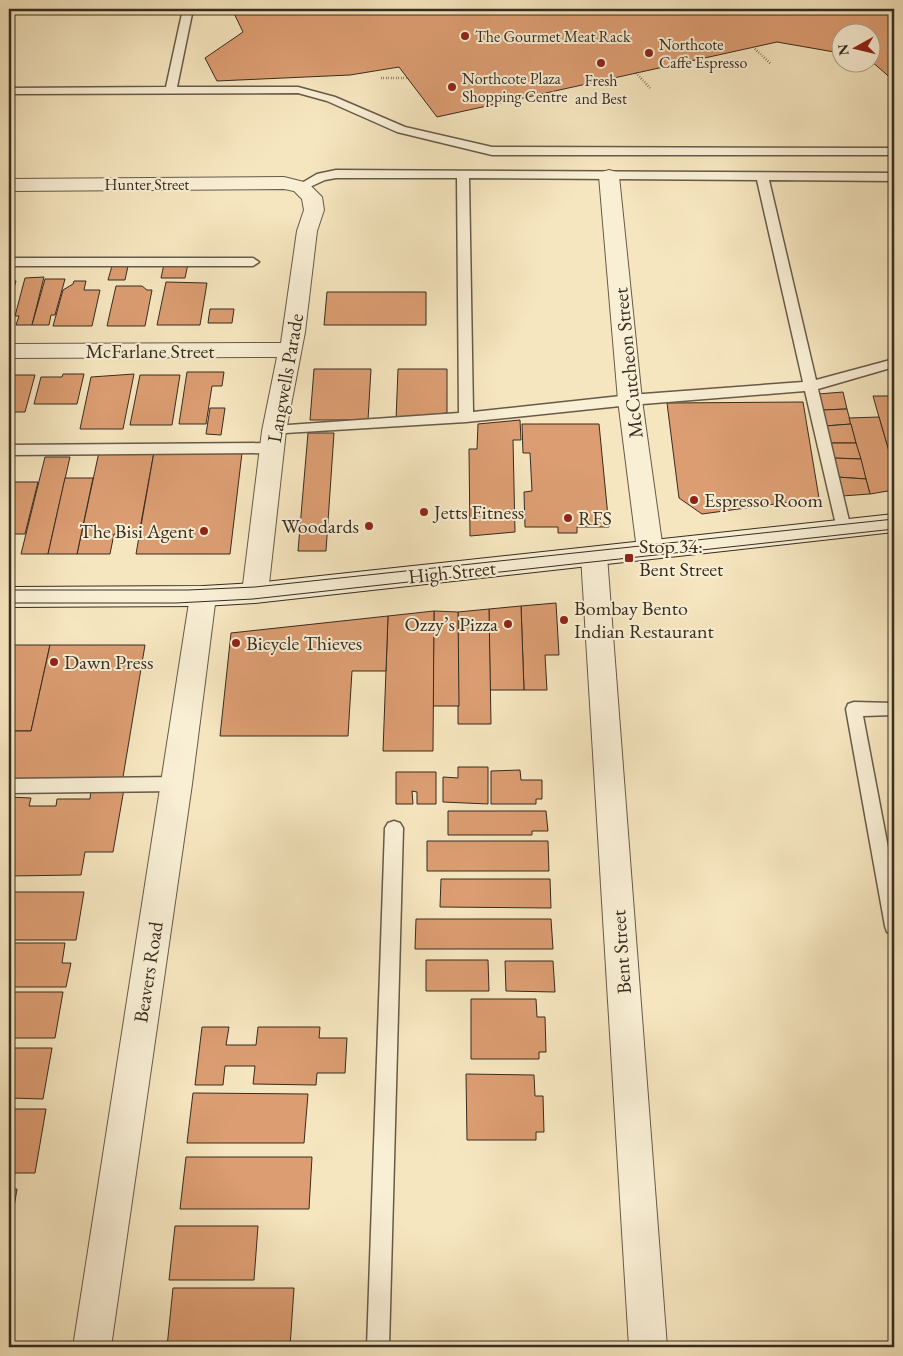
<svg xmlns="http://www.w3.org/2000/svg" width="903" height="1356" font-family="'EB Garamond',serif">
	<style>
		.building { fill: #dc9d72; stroke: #362c20 }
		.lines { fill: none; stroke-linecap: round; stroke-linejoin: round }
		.service-casing { stroke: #665a48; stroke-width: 3 }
		.minor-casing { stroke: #665a48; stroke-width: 2 }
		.secondary-casing { stroke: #362c20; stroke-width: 2 }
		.path { stroke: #362c20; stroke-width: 2.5; stroke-dasharray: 0.5 2; stroke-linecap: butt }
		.service { fill: #f9efd5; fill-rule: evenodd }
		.minor { fill: #f9efd5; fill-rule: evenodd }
		.secondary { fill: #f9efd5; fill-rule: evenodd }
		.tram { stroke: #362c20; stroke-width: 1 }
		.poi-dot { fill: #8f2418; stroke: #f9efd5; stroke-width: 2 }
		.labels { text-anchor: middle; stroke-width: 4; stroke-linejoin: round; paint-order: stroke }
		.far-poi-label { font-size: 16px; fill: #362c20; stroke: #f9efd5; text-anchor: start }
		.far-street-label { font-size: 16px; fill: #362c20; stroke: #f9efd5 }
		.street-label { font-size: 20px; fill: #362c20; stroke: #f9efd5 }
		.poi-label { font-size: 20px; fill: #362c20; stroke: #f9efd5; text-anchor: start }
	</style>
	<rect width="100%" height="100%" fill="#f6e6bf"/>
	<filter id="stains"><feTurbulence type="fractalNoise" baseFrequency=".004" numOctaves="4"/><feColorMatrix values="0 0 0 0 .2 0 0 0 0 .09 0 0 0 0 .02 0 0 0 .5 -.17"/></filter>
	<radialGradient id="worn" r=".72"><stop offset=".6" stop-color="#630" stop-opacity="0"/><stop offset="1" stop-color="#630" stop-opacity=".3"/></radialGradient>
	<g class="building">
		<path d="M232,9H894V81L870,60V32H840V53L777,42L437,117L399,67L350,75L217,81L205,58L243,32Z"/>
		<path d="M164,264H188L185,278H161Z"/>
		<path d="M112,266H128L125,280H108Z"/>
		<path d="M44,277L32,325H16L19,316H15L25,278Z"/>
		<path d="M45,279H65L55,315H51L49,325H32Z"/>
		<path d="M9,281H16L9,305Z"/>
		<path d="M74,281H86L84,290H100L92,326H53L63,290L73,284Z"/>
		<path d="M166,282L207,283L200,325H157Z"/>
		<path d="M116,286H142L147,290H152L145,326H107Z"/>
		<path d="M327,292H426V325H324Z"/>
		<path d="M210,309H234L232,323H208Z"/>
		<path d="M314,369H371L368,420H310Z"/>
		<path d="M398,369H447V413L396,420Z"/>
		<path d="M187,372H224L222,386H212L206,424H179Z"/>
		<path d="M63,374H84L77,404H34L41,377H62Z"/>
		<path d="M134,374L123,429H80L91,377Z"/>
		<path d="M9,375H35L25,412H9Z"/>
		<path d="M140,375H180L172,425H130Z"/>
		<path d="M843,392L847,409L822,410L818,394Z"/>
		<path d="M873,396H894V456H890Z"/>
		<path d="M803,402L819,498L702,514L679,498L667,403Z"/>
		<path d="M210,408H225L221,435L206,434Z"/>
		<path d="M847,409L851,424L825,426L822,410Z"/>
		<path d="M879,417L894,469V490L870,494L849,418Z"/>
		<path d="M520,420L521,440H513L515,532L470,536L469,449H477L478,424Z"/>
		<path d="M522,424H599L609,527H577V533H558V527H525L524,492L532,491L530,453H523Z"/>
		<path d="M851,424L856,443H829L825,426Z"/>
		<path d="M308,433H334L326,551H298Z"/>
		<path d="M829,443H856L861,459L833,458Z"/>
		<path d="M99,452H154L139,534H114L110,554H77Z"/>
		<path d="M154,452L242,453L230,554H136Z"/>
		<path d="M45,457H70L48,554H21Z"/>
		<path d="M833,458L861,459L866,479L837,477Z"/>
		<path d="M837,477L866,479L870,494L842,496Z"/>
		<path d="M65,478H93L77,554H48Z"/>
		<path d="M9,482H38L25,534H9Z"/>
		<path d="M556,603L559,655H545L547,690H524L521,606Z"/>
		<path d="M521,606L524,690H490L489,609Z"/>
		<path d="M489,609L491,724H458V612Z"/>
		<path d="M434,611L458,612L459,706H433Z"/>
		<path d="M434,611L433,751H383L388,616Z"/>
		<path d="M388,616L386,671H352L348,736H220L231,633Z"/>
		<path d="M9,645H50L31,731H14L9,755Z"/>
		<path d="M50,645H145L122,783H9V755L14,731H31Z"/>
		<path d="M458,767H488V804L443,802V777L458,778Z"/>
		<path d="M520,770L521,780H542V799H536V804H491V771Z"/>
		<path d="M396,772H436V804H417V792L412,791L413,804H396Z"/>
		<path d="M91,789H124L113,852H85L81,875L9,876V797L31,798L29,806H56L57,799H90Z"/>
		<path d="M448,811H546L548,831H532V835H448Z"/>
		<path d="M427,841H548L549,871H427Z"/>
		<path d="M441,879H550L551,908L440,907Z"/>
		<path d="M9,892H84L76,940H9Z"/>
		<path d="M416,919H551L553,949H415Z"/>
		<path d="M9,943H65L62,963H71L66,987H9Z"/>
		<path d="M426,960H488L489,991H426Z"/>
		<path d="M505,961H553L555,992L506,991Z"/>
		<path d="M9,992H63L55,1038H9Z"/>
		<path d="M471,999H536L537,1017H545L546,1052H539V1059H471Z"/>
		<path d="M202,1027H229L226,1045H256L258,1027H320L319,1038H347L345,1073H317L316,1085L253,1084L255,1066H225L223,1085H195Z"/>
		<path d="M9,1048H52L43,1099L9,1098Z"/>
		<path d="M466,1074L534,1075L535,1096H543L544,1132H536V1140H467Z"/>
		<path d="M193,1093L308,1094L304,1143H187Z"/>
		<path d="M9,1109H46L35,1173H9Z"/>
		<path d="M186,1157H312L309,1209H180Z"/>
		<path d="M9,1189H17L11,1225H9Z"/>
		<path d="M175,1226H258L254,1280H169Z"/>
		<path d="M173,1288H294L290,1347H167Z"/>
	</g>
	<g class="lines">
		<g class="service-casing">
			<g id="service">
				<path d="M183,9H193L177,87H298L335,97L405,127L492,147L894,148V155H492L397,132L327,101L298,93L9,94V88L166,87Z"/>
				<path d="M336,170L894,173V181L769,180L816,380L894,359V367L818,389L851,529L849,533H839L837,529L805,391L630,405L466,422L269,434L267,431L274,426L459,413L457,178H336L325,180L301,191L295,187L317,174ZM469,178L757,180L803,382L630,395L473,412Z"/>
				<path d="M9,258H253L259,262L253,266H9Z"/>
				<path d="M272,443L279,448L272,453L9,455V445Z"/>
				<path d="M854,702L894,703V715L863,716L894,879V934L887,932L885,926L846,709L848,704Z"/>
				<path d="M177,777L183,779L186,784L183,789L177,791L9,793V779Z"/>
				<path d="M394,821L400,823L403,828L389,1347H367L385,828L388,823Z"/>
			</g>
		</g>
		<g class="minor-casing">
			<g id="minor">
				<path d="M609,170L616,172L619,176L642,400L663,550L659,557L650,559L641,557L637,550L618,400L599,176L602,172Z"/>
				<path d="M284,177L308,183L322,197L324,210L317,231L305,332L286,431L268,593L264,600L255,603L246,600L242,593L262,431L277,357L9,358V344L281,343L297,231L304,210L302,199L294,191L284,189L9,191V179Z"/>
				<path d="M594,547L603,549L607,556L667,1347H629L581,556L585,549Z"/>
				<path d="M203,586L212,589L216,596L192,784L111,1347H73L190,596L194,589Z"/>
			</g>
		</g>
		<g class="secondary-casing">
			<path id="secondary" d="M894,514V532L255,603L203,606L9,607V587L203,586L255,583Z"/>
		</g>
		<g class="path">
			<path d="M755,49L770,63"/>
			<path d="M636,73L651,89"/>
			<path d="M381,78H407"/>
		</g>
		<use href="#service" class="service"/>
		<use href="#minor" class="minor"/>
		<use href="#secondary" class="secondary"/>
		<g class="tram">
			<path d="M9,590H188L255,587L894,519"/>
			<path d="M9,603H176L253,599L894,529"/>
		</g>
	</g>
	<g class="poi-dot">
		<circle cx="465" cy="36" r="5"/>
		<circle cx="649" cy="53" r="5"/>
		<circle cx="601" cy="63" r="5"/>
		<circle cx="452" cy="87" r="5"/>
		<circle cx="694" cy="500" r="5"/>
		<circle cx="424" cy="512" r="5"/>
		<circle cx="568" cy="518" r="5"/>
		<circle cx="369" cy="526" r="5"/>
		<circle cx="204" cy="531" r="5"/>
		<rect x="624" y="553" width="10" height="10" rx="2.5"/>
		<circle cx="564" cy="620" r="5"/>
		<circle cx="508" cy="624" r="5"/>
		<circle cx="236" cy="643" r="5"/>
		<circle cx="54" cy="662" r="5"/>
	</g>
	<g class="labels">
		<g class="far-poi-label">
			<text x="475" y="42">The Gourmet Meat Rack</text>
			<text x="659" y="50">Northcote<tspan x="659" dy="18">Caffe Espresso</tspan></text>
			<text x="462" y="84">Northcote Plaza<tspan x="462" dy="18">Shopping Centre</tspan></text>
			<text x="601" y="86" text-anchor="middle">Fresh<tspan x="601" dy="18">and Best</tspan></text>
		</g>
		<g class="far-street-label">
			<text x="147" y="190">Hunter Street</text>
		</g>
		<g class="street-label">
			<text x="150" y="358">McFarlane Street</text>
			<text transform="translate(628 363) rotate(-96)" y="7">McCutcheon Street</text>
			<text transform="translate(285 378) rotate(-80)" y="7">Langwells Parade</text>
			<text transform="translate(452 572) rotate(-6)" y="7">High Street</text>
			<text transform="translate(621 952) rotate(-94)" y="7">Bent Street</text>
			<text transform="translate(148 972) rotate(-81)" y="7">Beavers Road</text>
		</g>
		<g class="poi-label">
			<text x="704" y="507">Espresso Room</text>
			<text x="434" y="519">Jetts Fitness</text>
			<text x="578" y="525">RFS</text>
			<text x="359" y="533" text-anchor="end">Woodards</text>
			<text x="194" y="538" text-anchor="end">The Bisi Agent</text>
			<text x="639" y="553">Stop 34:<tspan x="639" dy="23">Bent Street</tspan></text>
			<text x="574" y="615">Bombay Bento<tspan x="574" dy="23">Indian Restaurant</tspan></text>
			<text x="498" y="631" text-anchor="end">Ozzy’s Pizza</text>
			<text x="246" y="650">Bicycle Thieves</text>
			<text x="64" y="669">Dawn Press</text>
		</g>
	</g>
	<rect width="903" height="1356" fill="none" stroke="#f6e6bf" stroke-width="30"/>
	<rect x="10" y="10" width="883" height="1336" fill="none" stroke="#362c20" stroke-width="2.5"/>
	<rect x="15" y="15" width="873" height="1326" fill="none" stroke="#362c20"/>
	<g transform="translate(856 48) rotate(262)"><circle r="24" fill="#f9efd5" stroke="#aba18d"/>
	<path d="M0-4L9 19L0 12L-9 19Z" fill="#8f2418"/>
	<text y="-8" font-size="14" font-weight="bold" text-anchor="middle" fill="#362c20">N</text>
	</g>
	<rect width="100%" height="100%" filter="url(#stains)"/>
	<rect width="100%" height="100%" fill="url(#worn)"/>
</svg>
